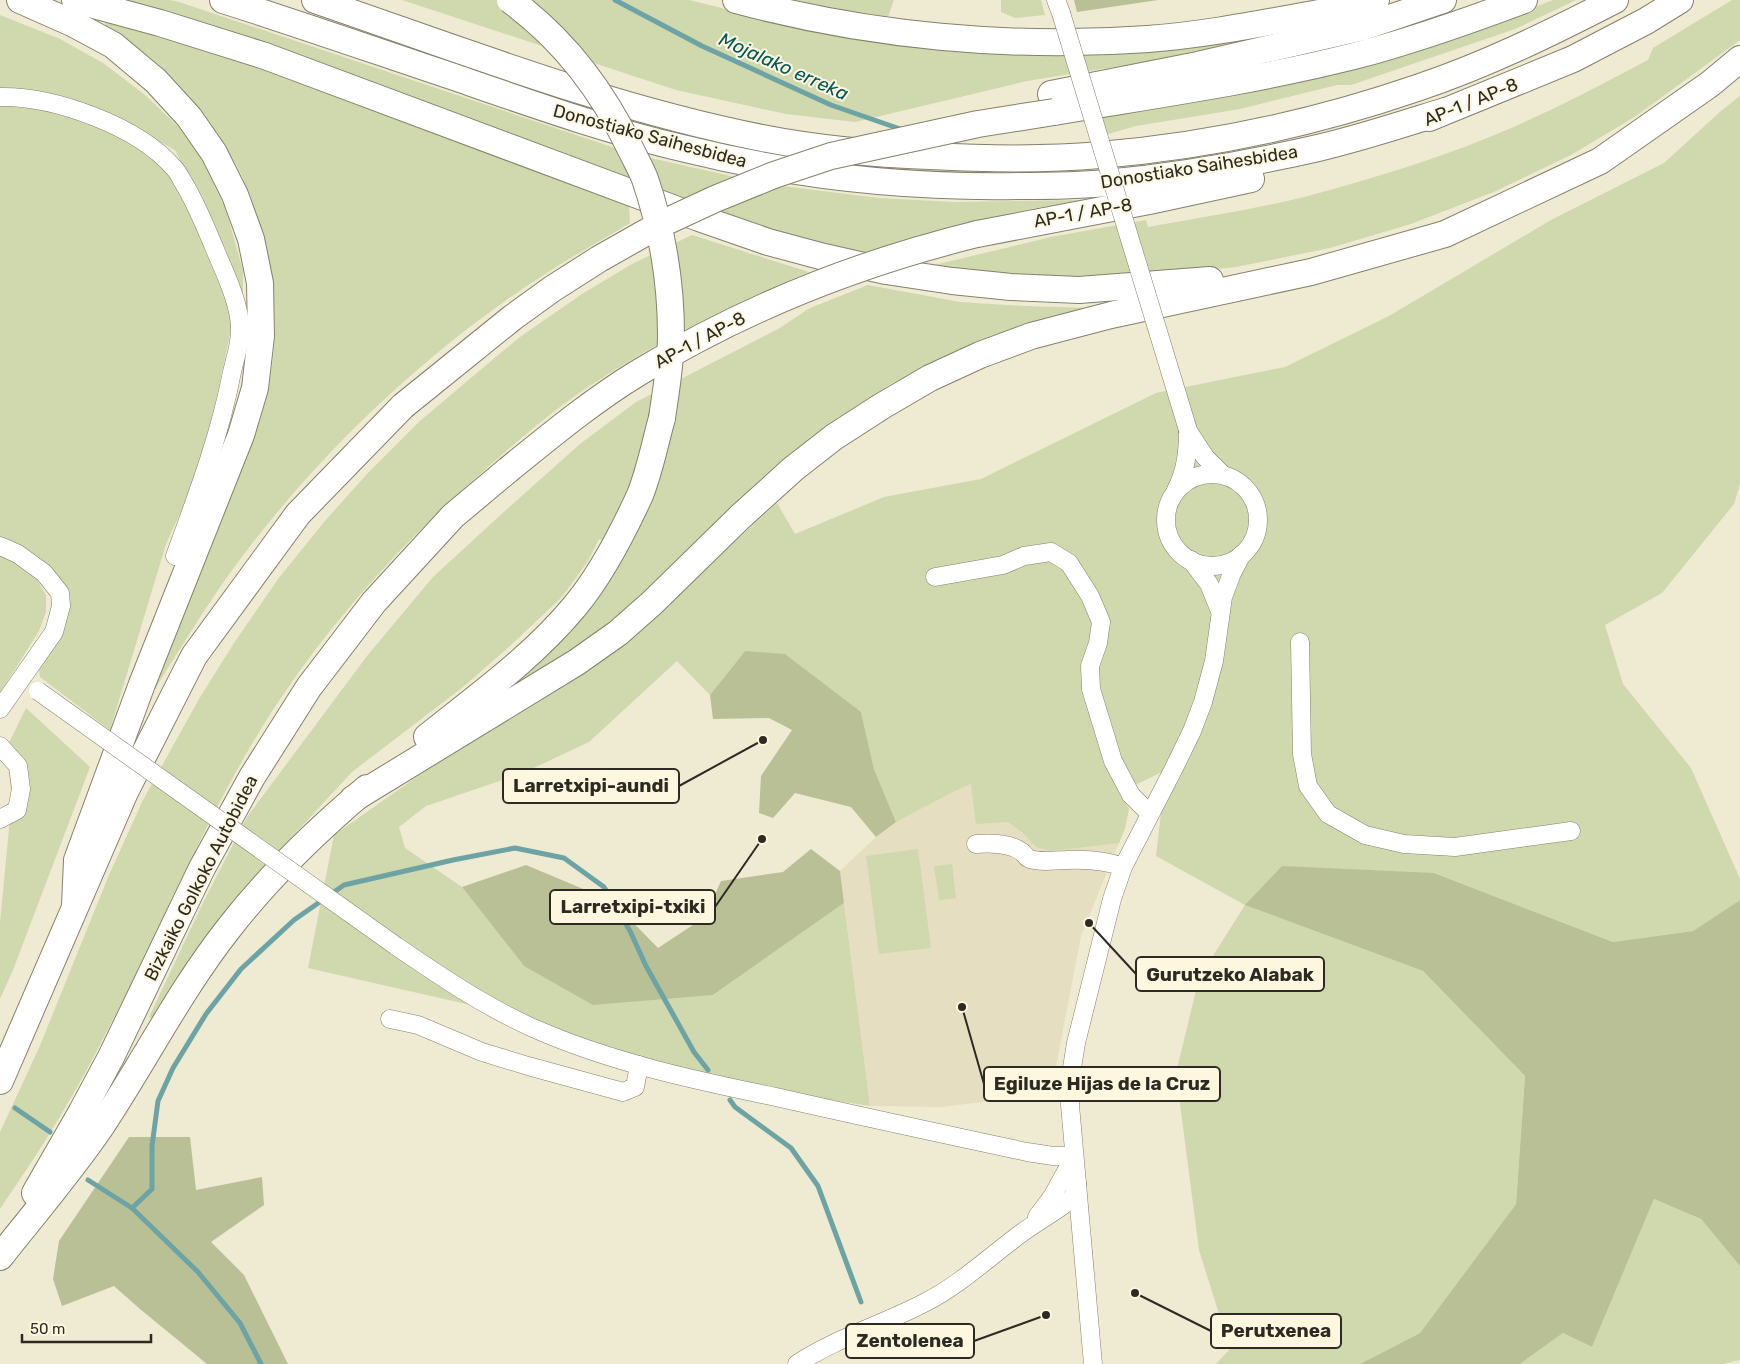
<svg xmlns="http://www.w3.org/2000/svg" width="1740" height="1364" font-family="Rubik,sans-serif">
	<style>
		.built { fill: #e6dec0 }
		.green { fill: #d0d8ae }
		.forest { fill: #b9c096 }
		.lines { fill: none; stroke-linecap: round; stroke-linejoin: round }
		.stream { stroke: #6da3a4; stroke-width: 5 }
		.minor-casing { stroke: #85806b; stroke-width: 19 }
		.highway-casing { stroke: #85806b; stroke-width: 28 }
		.minor { stroke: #fff; stroke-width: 18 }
		.highway { stroke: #fff; stroke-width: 26 }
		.minor-bridge-casing { stroke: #85806b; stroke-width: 19; stroke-linecap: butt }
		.highway-bridge-casing { stroke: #85806b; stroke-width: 28; stroke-linecap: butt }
		.minor-bridge { stroke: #fff; stroke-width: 18 }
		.highway-bridge { stroke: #fff; stroke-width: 26 }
		.labels { text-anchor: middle; stroke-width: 4; stroke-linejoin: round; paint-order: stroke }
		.street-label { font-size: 18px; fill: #2c2a22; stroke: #fdf7df }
		.water-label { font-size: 19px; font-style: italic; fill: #025758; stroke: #fdf7df }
		.leader { fill: none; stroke: #2c2a22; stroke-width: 2 }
		.callout-dot { fill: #2c2a22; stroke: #fdf7df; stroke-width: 2 }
		.callout { fill: #fdf7df; stroke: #2c2a22; stroke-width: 2 }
		.callout-label { font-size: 19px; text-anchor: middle; font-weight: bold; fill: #2c2a22 }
	</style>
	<rect width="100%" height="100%" fill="#efead2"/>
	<path class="built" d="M1007,768L1129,809L1125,828L1081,936L1054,1077L1055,1093L942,1107L870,1106L840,871L876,837L896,822L951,793Z"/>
	<g class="green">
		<path d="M114,0H170L179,2L633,154L766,184L879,198L954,202L1084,200L1025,210L966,225L858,258L777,236Z"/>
		<path d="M402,0H689L778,22L846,35L1294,30L1145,62L1027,81L855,122L786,114L676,90Z"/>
		<path d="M787,0H894L888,17Z"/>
		<path d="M1001,0H1041L1045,15L1015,18L1001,12Z"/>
		<path d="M1553,0H1576L1515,29L1351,85H1337L1240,109L1136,126L1101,136L1097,117L1488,25Z"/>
		<path d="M1732,0H1740V40L1636,116L1571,155L1496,191L1411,224L1330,248L1236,267L1142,277L1087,280L922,268L1051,237L1146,220L1148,227C1209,216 1271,207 1330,190C1391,173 1451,154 1509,129C1557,108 1603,84 1648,60L1653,48Z"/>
		<path d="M0,15L60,39L103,63L145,95L184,132L201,158L226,210L243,271V312L217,232L175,150L109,114L57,95L18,89L0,91Z"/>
		<path d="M106,20L222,55L629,206L630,223C600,241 569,258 539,278C416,358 299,472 216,593C195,624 175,657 155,689H153C178,628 203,567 227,506C245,461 266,415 272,366C281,303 268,232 241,174C231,153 216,133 202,114C188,95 172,76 154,61C138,48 121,38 105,26Z"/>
		<path d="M1740,96V484L1734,504L1662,593L1605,625L1623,684L1691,768L1740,879V900L1693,931L1613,942L1434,873L1246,905L1423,971L1525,1076L1516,1204L1420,1333L1360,1364H1216L1230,1349L1199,1250L1176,1073L1199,978L1245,905L1156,856L1166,770L1119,793L1129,809L1125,828L1119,843L1051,851L1036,847L1023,833L1008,822L976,824L971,784L951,793L896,822L874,769L861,712L745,651L710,695L677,661L589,742L523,773L426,806L399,827L405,848L462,887L524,966L713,995L844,903L870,1106L710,1081L497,1011L308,968L334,835L438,762L573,680L659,611L777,503L795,534L884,497L981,479L1156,393L1285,367L1389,316L1551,220L1664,163L1721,111Z"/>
		<path d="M0,105L35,106L94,123L161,160L204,228L233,319L203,463L166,544L110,730L40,677L38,661L67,608L0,540Z"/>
		<path d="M692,235L809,272C732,304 657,341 588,387C552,411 520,439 488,467C393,550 309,645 246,754C196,841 158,934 111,1023C95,1055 78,1087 59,1118C41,1149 20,1179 0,1209V1132L39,1048L109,875L143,800L199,699L234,643L278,579L324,522L367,474L420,421L472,377L520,337L582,294L632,264Z"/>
		<path d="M868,285L960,302L1024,306L1092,308L1029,324L958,350L891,384L828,424L767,477L670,566L621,615L590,639L509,693L505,689L625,547L599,539L588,561L562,597L511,645L463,687L352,772L251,881L154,1020L149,1017L204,901L247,817L367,656L433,577L506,510L580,444L636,402L778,329L810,308Z"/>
		<path d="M0,552L34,575L46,595V612L39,631L0,693Z"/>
		<path d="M26,708L90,767L13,970L0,999V922L12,798L6,749Z"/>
		<path d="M918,849L931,948L879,954L866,856Z"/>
		<path d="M952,864L956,898L939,900L934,866Z"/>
		<path d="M1654,1199L1701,1219L1740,1266V1360L1723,1364H1520L1563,1333L1592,1347Z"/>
	</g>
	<g class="forest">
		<path d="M1074,0H1158L1077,12Z"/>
		<path d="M745,651L785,654L861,712L874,769L896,822L876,837L851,807L795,793L773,818L759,813L761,776L792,730L769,718L713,719L710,695Z"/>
		<path d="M811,849L840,871L844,903L713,995L593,1005L524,966L462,887L526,865L612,901L658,948L705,917L721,881L783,872Z"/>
		<path d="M1282,866L1434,873L1613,942L1693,931L1740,900V1266L1701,1219L1654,1199L1592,1347L1563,1333L1520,1364H1360L1420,1333L1516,1204L1525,1076L1423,971L1245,905Z"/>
		<path d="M129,1137H190L196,1190L262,1177L264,1205L211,1242L244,1275L288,1364H207L140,1309L114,1286L62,1306L53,1279L59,1241Z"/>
	</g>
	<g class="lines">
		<g class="stream">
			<path d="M615,0L702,46L831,105L903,130"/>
			<path d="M730,1100L735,1107L791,1148L818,1186L861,1302"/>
			<path d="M15,1108L50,1132"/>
			<path d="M88,1180L132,1208L198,1272L240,1323L261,1364"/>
			<path d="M132,1208L152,1189V1146L158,1101L173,1068L206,1014L241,969L294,920L344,885L453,860L515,848L564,858L604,887L630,931L646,966L694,1052L708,1070"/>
		</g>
		<g class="minor-casing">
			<g id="minor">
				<path d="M1056,0L1061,13"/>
				<path d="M0,97C54,96 138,126 174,168C179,173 182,181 186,187C198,208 207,230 216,252C226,275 241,307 240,331C240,345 235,359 232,372C220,435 197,496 175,556"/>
				<path d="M1188,431L1205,457L1223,475"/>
				<circle cx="1212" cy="520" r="46"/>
				<path d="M1176,490C1186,471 1188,452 1188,430"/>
				<path d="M0,546L18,554L44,573L60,593L61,606L54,632L0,709"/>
				<path d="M1191,560L1209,584L1220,611"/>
				<path d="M935,577L1003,565L1024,556L1051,552L1069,563L1090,596L1101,622L1098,643L1090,666L1091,689L1113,761L1131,795L1150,814"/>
				<path d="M1300,642L1302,754L1308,786L1328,814L1365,835L1404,844L1455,847L1571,831"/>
				<path d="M0,746L18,766L21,789L17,810L0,819"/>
				<path d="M976,844C990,843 1010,843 1022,852C1025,854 1026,858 1030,859C1042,863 1054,860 1066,860C1086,859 1105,860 1123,867"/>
				<path d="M396,946C440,976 484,1006 533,1028C610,1062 693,1080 776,1097C859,1116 943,1134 1027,1152L1053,1156H1074"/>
				<path d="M390,1019L418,1025L482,1052L528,1066L623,1092L635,1087L639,1065"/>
				<path d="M1037,1217L1052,1197L1074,1157"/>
				<path d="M797,1364C836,1338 882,1325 924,1303C960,1285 990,1256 1023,1232C1038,1221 1055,1212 1070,1200L1074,1195L1077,1183"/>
				<path d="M1093,1364L1070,1105L1071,1074L1076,1043L1112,899L1123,867L1174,768L1192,731L1203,702L1214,661L1223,597L1232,573L1242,554"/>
			</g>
		</g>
		<g class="highway-casing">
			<g id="highway">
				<path d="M20,0L72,23L113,45L156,81L189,117L214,153L235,195L251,239L260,283L261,336L255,388L241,435L142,684L77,860L75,906"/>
				<path d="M75,0L160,23L265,56L699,218L768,242L824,257L886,271L952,281L1011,287L1079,290L1210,280"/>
				<path d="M223,0C302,25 379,52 457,78C532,104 608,131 686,149C795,176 906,188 1018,186C1047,186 1077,186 1106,183C1178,176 1248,164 1318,148C1361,138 1403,124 1445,111"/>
				<path d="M315,0C461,50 610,108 762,138C818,149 874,154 930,156C987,159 1043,160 1100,155C1208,146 1315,123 1417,88C1486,65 1551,33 1615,0"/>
				<path d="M736,0C869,36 1011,49 1148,39C1217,34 1286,18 1354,7L1376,0"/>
				<path d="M1051,94L1198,65L1363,27L1443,0"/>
				<path d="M1054,112C1154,95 1255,81 1354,56C1412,41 1468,21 1524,0"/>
				<path d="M1429,118L1573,59L1646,21L1680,0"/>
				<path d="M977,234L1149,201L1251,179"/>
				<path d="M427,737C478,696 533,657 575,606C601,575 623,532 640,495C650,470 655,443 662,418"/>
				<path d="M353,799L577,662L618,633L652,603L740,517L793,469L834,437L882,406L930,378L980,355L1031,336L1111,315L1311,272L1445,234L1600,161L1710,84L1740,59"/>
				<path d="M0,1081L125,792L194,656L298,514L403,406"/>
				<path d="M35,1193L81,1113L111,1057L202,868L252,777L309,687L374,602L453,516L508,470"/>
				<path d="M0,1257C34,1214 69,1173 100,1128C144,1062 180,990 229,928C270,875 316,831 367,788"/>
			</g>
		</g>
		<use href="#minor" class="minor"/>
		<use href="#highway" class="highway"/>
		<g class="minor-bridge-casing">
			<g id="minor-bridge">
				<path d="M1061,13L1188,430"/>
				<path d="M38,691L396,946"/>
			</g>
		</g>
		<g class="highway-bridge-casing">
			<g id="highway-bridge">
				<path d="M510,0C562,38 602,90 630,148C635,158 641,169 645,179C662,229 671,283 671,335C671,363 666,390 662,418"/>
				<path d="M403,406L512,318L552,289L599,259L659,225L715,199L774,175L831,156L978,124L1054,112"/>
				<path d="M508,470C550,436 592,401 638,373C743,309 859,263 977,234"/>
			</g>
		</g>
		<use href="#minor-bridge" class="minor-bridge"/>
		<use href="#highway-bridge" class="highway-bridge"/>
	</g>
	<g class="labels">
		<g class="street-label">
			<text transform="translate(1471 102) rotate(-22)" y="6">AP-1 / AP-8</text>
			<text transform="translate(650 136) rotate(15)" y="6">Donostiako Saihesbidea</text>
			<text transform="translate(1199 167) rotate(-9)" y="6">Donostiako Saihesbidea</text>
			<text transform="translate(1083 213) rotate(-10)" y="6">AP-1 / AP-8</text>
			<text transform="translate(700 340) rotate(-28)" y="6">AP-1 / AP-8</text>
			<text transform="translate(201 878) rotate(-63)" y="6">Bizkaiko Golkoko Autobidea</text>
		</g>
		<g class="water-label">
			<text transform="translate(784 66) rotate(24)" y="7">Mojalako erreka</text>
		</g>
	</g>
	<path class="leader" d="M763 740L679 786M762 839L715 907M1089 923L1136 974M962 1007L984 1084M1135 1293L1211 1331M1046 1315L974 1341"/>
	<g class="callout-dot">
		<circle cx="763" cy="740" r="5"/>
		<circle cx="762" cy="839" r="5"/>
		<circle cx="1089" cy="923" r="5"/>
		<circle cx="962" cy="1007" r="5"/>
		<circle cx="1135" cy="1293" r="5"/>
		<circle cx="1046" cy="1315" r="5"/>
	</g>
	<g class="callout">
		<rect x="503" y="769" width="176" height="34" rx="5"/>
		<rect x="550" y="890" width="165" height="34" rx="5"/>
		<rect x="1136" y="957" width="188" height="34" rx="5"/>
		<rect x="984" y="1067" width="236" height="34" rx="5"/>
		<rect x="1211" y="1314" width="130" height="34" rx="5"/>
		<rect x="846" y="1324" width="128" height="34" rx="5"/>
	</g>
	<g class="callout-label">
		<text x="591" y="792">Larretxipi-aundi</text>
		<text x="633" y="913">Larretxipi-txiki</text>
		<text x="1230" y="981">Gurutzeko Alabak</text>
		<text x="1102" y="1090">Egiluze Hijas de la Cruz</text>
		<text x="1276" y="1337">Perutxenea</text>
		<text x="910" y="1347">Zentolenea</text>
	</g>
	<path d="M22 1334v8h129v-8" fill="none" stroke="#2c2a22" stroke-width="2.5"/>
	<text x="30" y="1334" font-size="15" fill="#2c2a22" stroke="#fdf7df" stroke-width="4" paint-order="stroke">50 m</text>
</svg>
